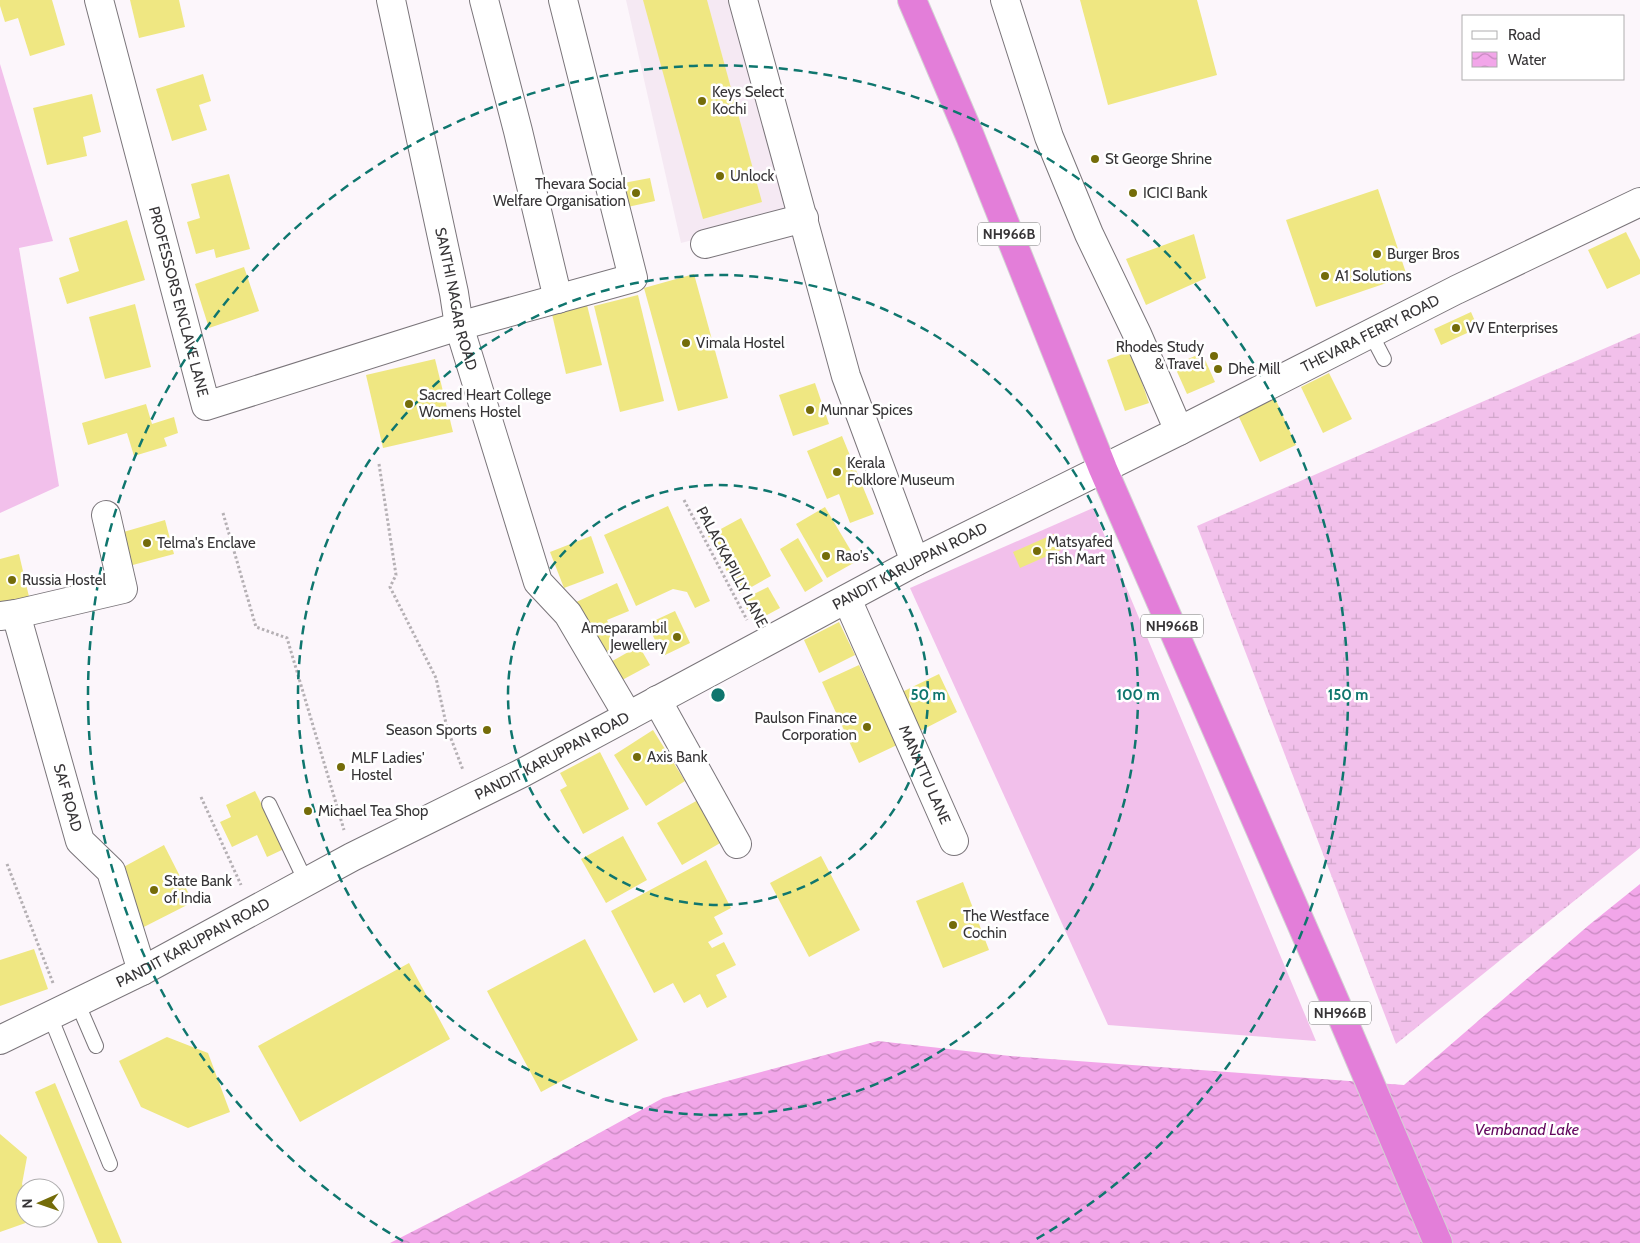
<svg xmlns="http://www.w3.org/2000/svg" width="1640" height="1243" font-family="Cabin,sans-serif">
	<style>
		.built { fill: #f5e9f3 }
		.grass { fill: #f2c0eb }
		.wetland { fill: url(#wetland-marsh) }
		.water { fill: url(#water-waves) }
		.building { fill: #efe782 }
		.lines { fill: none; stroke-linecap: round; stroke-linejoin: round }
		.lane-casing { stroke: #7a757a; stroke-width: 16 }
		.street-casing { stroke: #7a757a; stroke-width: 30 }
		.secondary-casing { stroke: #7a757a; stroke-width: 30 }
		.highway-casing { stroke: #d3d3d3; stroke-width: 30 }
		.path { stroke: #b5b0b4; stroke-width: 3; stroke-dasharray: 2.5 2.5; stroke-linecap: butt }
		.lane { stroke: #fff; stroke-width: 14 }
		.street { stroke: #fff; stroke-width: 28 }
		.secondary { stroke: #fff; stroke-width: 28 }
		.highway { stroke: #e37ed9; stroke-width: 28 }
		.ring { fill: none; stroke: #0f766e; stroke-width: 2.5; stroke-dasharray: 9 6 }
		.poi-dot { fill: #746c09; stroke: #fff; stroke-width: 2 }
		.labels { text-anchor: middle; stroke-width: 5; stroke-linejoin: round; paint-order: stroke }
		.shield { fill: #fff; stroke: #737273; stroke-width: 1 }
		.shield-label { font-size: 14px; font-weight: bold; fill: #373537 }
		.poi-label { font-size: 15px; fill: #373537; stroke: #fff; text-anchor: start }
		.street-label { font-size: 15px; fill: #373537; stroke: #fff }
		.water-label { font-size: 16px; font-style: italic; fill: #64075f; stroke: #fff }
		.centre { fill: #0f766e; stroke: #fff; stroke-width: 2.5 }
		.ring-label { font-size: 15px; text-anchor: middle; font-weight: bold; fill: #0f766e; stroke: #fff; stroke-width: 5; stroke-linejoin: round; paint-order: stroke }
	</style>
	<defs>
		<pattern id="wetland-marsh" width="20" height="14" patternUnits="userSpaceOnUse" patternTransform="scale(1.25)"><rect width="20" height="14" fill="#f2c0eb"/><path d="M1 5h8M5 5V1M11 12h8M15 12V8" fill="none" stroke="#d0a6ca"/></pattern>
		<pattern id="water-waves" width="16" height="10" patternUnits="userSpaceOnUse" patternTransform="scale(1.25)"><rect width="16" height="10" fill="#f2a6e9"/><path d="M0 5q4-4 8 0t8 0" fill="none" stroke="#c588be"/></pattern>
	</defs>
	<rect width="100%" height="100%" fill="#fcf6fb"/>
	<path class="built" d="M626,0H730L789,215L681,243Z"/>
	<g class="grass">
		<path d="M0,64L53,241L19,248L59,486L0,513Z"/>
		<path d="M1093,508L1316,1041L1108,1025L910,588Z"/>
	</g>
	<path class="wetland" d="M1640,333V848L1396,1044L1197,526Z"/>
	<path class="water" d="M1640,884V1243H390L521,1176L663,1098L878,1041L1010,1056L1404,1085L1589,925Z"/>
	<g class="building">
		<path d="M0,0H52L65,45L30,56L18,18L5,22L0,6Z"/>
		<path d="M130,0H179L185,27L139,38Z"/>
		<path d="M643,0H707L762,202L703,219Z"/>
		<path d="M1080,0H1197L1217,75L1108,105Z"/>
		<path d="M203,74L211,101L199,105L207,130L172,141L156,89Z"/>
		<path d="M92,94L101,132L83,137L87,156L47,165L33,108Z"/>
		<path d="M229,174L250,249L216,258L214,249L196,254L187,222L200,218L191,184Z"/>
		<path d="M650,178L655,201L623,208L618,184Z"/>
		<path d="M1378,189L1407,276L1316,307L1286,220Z"/>
		<path d="M127,220L145,280L67,304L59,278L79,271L69,238Z"/>
		<path d="M1626,232L1640,260V274L1607,289L1588,250Z"/>
		<path d="M1194,234L1206,278L1146,305L1126,259Z"/>
		<path d="M244,267L259,311L209,328L195,284Z"/>
		<path d="M694,274L728,398L678,411L644,288Z"/>
		<path d="M638,295L664,401L620,412L594,306Z"/>
		<path d="M586,301L602,365L566,374L551,310Z"/>
		<path d="M135,304L151,367L105,379L89,317Z"/>
		<path d="M1471,312L1478,328L1441,345L1434,329Z"/>
		<path d="M1131,351L1149,403L1125,411L1107,360Z"/>
		<path d="M1202,353L1215,382L1187,394L1174,365Z"/>
		<path d="M435,359L453,432L383,448L366,375Z"/>
		<path d="M1329,373L1352,419L1323,433L1301,387Z"/>
		<path d="M815,383L829,424L793,436L779,395Z"/>
		<path d="M1275,398L1296,445L1260,462L1238,415Z"/>
		<path d="M146,404L152,424L174,417L178,433L164,438L167,446L134,456L127,433L88,445L82,423Z"/>
		<path d="M842,436L874,514L850,523L839,494L827,499L807,451Z"/>
		<path d="M668,506L710,601L695,608L687,592L673,589L636,606L604,535Z"/>
		<path d="M825,507L857,561L827,578L796,524Z"/>
		<path d="M741,518L771,576L739,594L708,536Z"/>
		<path d="M165,520L174,554L129,566L120,533Z"/>
		<path d="M1054,534L1061,550L1020,568L1013,552Z"/>
		<path d="M591,536L604,573L564,588L550,552Z"/>
		<path d="M798,538L823,581L805,592L780,549Z"/>
		<path d="M19,554L30,601L0,608V559Z"/>
		<path d="M617,583L629,611L607,620L619,649L601,657L572,604Z"/>
		<path d="M768,587L780,608L754,622L742,600Z"/>
		<path d="M675,611L690,643L663,656L647,624Z"/>
		<path d="M839,622L855,655L819,673L804,640Z"/>
		<path d="M639,646L650,665L624,679L614,678L607,664Z"/>
		<path d="M859,665L897,745L859,763L822,682Z"/>
		<path d="M939,674L957,712L920,731L902,692Z"/>
		<path d="M653,730L685,781L646,806L614,755Z"/>
		<path d="M600,752L629,809L583,834L560,790L567,786L560,773Z"/>
		<path d="M255,791L284,849L267,857L257,835L232,847L220,822L231,817L226,805Z"/>
		<path d="M698,800L722,842L682,865L657,823Z"/>
		<path d="M623,836L647,880L606,903L581,859Z"/>
		<path d="M164,845L193,902L136,931L118,870Z"/>
		<path d="M821,856L860,930L809,957L770,883Z"/>
		<path d="M706,860L731,908L714,917L723,934L708,942L712,948L724,942L736,965L716,975L727,997L707,1008L700,994L684,1003L673,983L654,993L611,911Z"/>
		<path d="M963,882L989,950L943,968L916,901Z"/>
		<path d="M585,939L638,1040L541,1092L487,991Z"/>
		<path d="M34,949L48,989L0,1006V960Z"/>
		<path d="M409,963L450,1039L300,1122L258,1046Z"/>
		<path d="M167,1037L208,1053L230,1112L188,1128L141,1107L119,1061Z"/>
		<path d="M55,1083L122,1243H98L35,1092Z"/>
		<path d="M0,1134L27,1157L22,1184L25,1192V1218H34V1220L0,1232Z"/>
	</g>
	<g class="lines">
		<g class="lane-casing">
			<g id="lane">
				<path d="M1371,334L1384,359"/>
				<path d="M269,804L306,882"/>
				<path d="M77,1002L96,1046"/>
				<path d="M50,1016L110,1164"/>
			</g>
		</g>
		<g class="street-casing">
			<g id="street">
				<path id="s1" d="M99,0L206,406L459,326L633,278L563,0"/>
				<path id="s2" d="M391,0L454,293L459,326L538,582L568,614L628,716"/>
				<path d="M484,0L518,131L558,299"/>
				<path d="M743,0L846,376L915,562"/>
				<path d="M1005,0L1049,137L1089,234L1137,334L1179,431"/>
				<path d="M705,244L804,218"/>
				<path id="s3" d="M847,599L954,841"/>
				<path id="s4" d="M16,614L80,841L111,871L142,971"/>
				<path d="M0,616L16,614L123,589L106,515"/>
				<path d="M657,700L737,844"/>
			</g>
		</g>
		<g class="secondary-casing">
			<g id="secondary">
				<path id="s5" d="M0,1040L142,971L352,857L522,773L915,562L1179,431L1456,290L1640,202"/>
			</g>
		</g>
		<g class="highway-casing">
			<path id="highway" d="M912,0L970,136L1103,469L1344,1022L1438,1243"/>
		</g>
		<g class="path">
			<path d="M379,464L396,575L390,587L436,678L447,728L463,770"/>
			<path d="M684,500L747,620"/>
			<path d="M223,513L256,627L287,638L344,830"/>
			<path d="M201,797L241,885"/>
			<path d="M7,864L53,983"/>
		</g>
		<use href="#lane" class="lane"/>
		<use href="#street" class="street"/>
		<use href="#secondary" class="secondary"/>
		<use href="#highway" class="highway"/>
	</g>
	<g class="ring">
		<circle cx="718" cy="695" r="210"/>
		<circle cx="718" cy="695" r="420"/>
		<path d="M403 1241A630 630 0 1 1 1033 1241"/>
	</g>
	<g class="poi-dot">
		<circle cx="702" cy="101" r="5"/>
		<circle cx="1095" cy="159" r="5"/>
		<circle cx="720" cy="176" r="5"/>
		<circle cx="636" cy="193" r="5"/>
		<circle cx="1133" cy="193" r="5"/>
		<circle cx="1377" cy="254" r="5"/>
		<circle cx="1325" cy="276" r="5"/>
		<circle cx="1456" cy="328" r="5"/>
		<circle cx="686" cy="343" r="5"/>
		<circle cx="1214" cy="356" r="5"/>
		<circle cx="1218" cy="369" r="5"/>
		<circle cx="409" cy="404" r="5"/>
		<circle cx="810" cy="410" r="5"/>
		<circle cx="837" cy="472" r="5"/>
		<circle cx="147" cy="543" r="5"/>
		<circle cx="1037" cy="551" r="5"/>
		<circle cx="826" cy="556" r="5"/>
		<circle cx="12" cy="580" r="5"/>
		<circle cx="677" cy="637" r="5"/>
		<circle cx="867" cy="727" r="5"/>
		<circle cx="487" cy="730" r="5"/>
		<circle cx="637" cy="757" r="5"/>
		<circle cx="341" cy="767" r="5"/>
		<circle cx="308" cy="811" r="5"/>
		<circle cx="154" cy="890" r="5"/>
		<circle cx="953" cy="925" r="5"/>
	</g>
	<g class="labels">
		<g class="shield">
			<rect x="978" y="222.5" width="62" height="23" rx="4"/>
			<rect x="1141" y="614.5" width="62" height="23" rx="4"/>
			<rect x="1309" y="1001.5" width="62" height="23" rx="4"/>
		</g>
		<g class="shield-label">
			<text x="1009" y="239">NH966B</text>
			<text x="1172" y="631">NH966B</text>
			<text x="1340" y="1018">NH966B</text>
		</g>
		<g class="poi-label">
			<text x="712" y="97">Keys Select<tspan x="712" dy="17">Kochi</tspan></text>
			<text x="1105" y="164">St George Shrine</text>
			<text x="730" y="181">Unlock</text>
			<text x="626" y="189" text-anchor="end">Thevara Social<tspan x="626" dy="17">Welfare Organisation</tspan></text>
			<text x="1143" y="198">ICICI Bank</text>
			<text x="1387" y="259">Burger Bros</text>
			<text x="1335" y="281">A1 Solutions</text>
			<text x="1466" y="333">VV Enterprises</text>
			<text x="696" y="348">Vimala Hostel</text>
			<text x="1204" y="352" text-anchor="end">Rhodes Study<tspan x="1204" dy="17">&amp; Travel</tspan></text>
			<text x="1228" y="374">Dhe Mill</text>
			<text x="419" y="400">Sacred Heart College<tspan x="419" dy="17">Womens Hostel</tspan></text>
			<text x="820" y="415">Munnar Spices</text>
			<text x="847" y="468">Kerala<tspan x="847" dy="17">Folklore Museum</tspan></text>
			<text x="1047" y="547">Matsyafed<tspan x="1047" dy="17">Fish Mart</tspan></text>
			<text x="157" y="548">Telma's Enclave</text>
			<text x="836" y="561">Rao's</text>
			<text x="22" y="585">Russia Hostel</text>
			<text x="667" y="633" text-anchor="end">Ameparambil<tspan x="667" dy="17">Jewellery</tspan></text>
			<text x="857" y="723" text-anchor="end">Paulson Finance<tspan x="857" dy="17">Corporation</tspan></text>
			<text x="477" y="735" text-anchor="end">Season Sports</text>
			<text x="647" y="762">Axis Bank</text>
			<text x="351" y="763">MLF Ladies'<tspan x="351" dy="17">Hostel</tspan></text>
			<text x="318" y="816">Michael Tea Shop</text>
			<text x="164" y="886">State Bank<tspan x="164" dy="17">of India</tspan></text>
			<text x="963" y="921">The Westface<tspan x="963" dy="17">Cochin</tspan></text>
		</g>
		<g class="street-label">
			<text dy="5" stroke="none"><textPath href="#s2" startOffset="306">SANTHI NAGAR ROAD</textPath></text>
			<text dy="5" stroke="none"><textPath href="#s1" startOffset="312">PROFESSORS ENCLAVE LANE</textPath></text>
			<text dy="5" stroke="none"><textPath href="#s5" startOffset="1542">THEVARA FERRY ROAD</textPath></text>
			<text dy="5" stroke="none"><textPath href="#s5" startOffset="1026">PANDIT KARUPPAN ROAD</textPath></text>
			<text transform="translate(732 567) rotate(62)" y="5">PALACKAPILLY LANE</text>
			<text dy="5" stroke="none"><textPath href="#s5" startOffset="621">PANDIT KARUPPAN ROAD</textPath></text>
			<text dy="5" stroke="none"><textPath href="#s3" startOffset="192">MANATTU LANE</textPath></text>
			<text dy="5" stroke="none"><textPath href="#s4" startOffset="191">SAF ROAD</textPath></text>
			<text dy="5" stroke="none"><textPath href="#s5" startOffset="216">PANDIT KARUPPAN ROAD</textPath></text>
		</g>
		<g class="water-label">
			<text x="1527" y="1135">Vembanad Lake</text>
		</g>
	</g>
	<circle cx="718" cy="695" r="8" class="centre"/>
	<g class="ring-label">
		<text x="928" y="700">50 m</text>
		<text x="1138" y="700">100 m</text>
		<text x="1348" y="700">150 m</text>
	</g>
	<rect x="1462" y="15" width="162" height="65" fill="#ffffff" stroke="#afaeaf"/>
	<rect x="1472" y="31" width="25" height="8" fill="#ffffff" stroke="#afaeaf"/>
	<text x="1508" y="40" font-size="15" fill="#373537">Road</text>
	<rect x="1472" y="52" width="25" height="15" fill="url(#water-waves)" stroke="#afaeaf"/>
	<text x="1508" y="65" font-size="15" fill="#373537">Water</text>
	<g transform="translate(40 1203) rotate(268)"><circle r="24" fill="#ffffff" stroke="#afaeaf"/>
	<path d="M0-4L9 19L0 12L-9 19Z" fill="#746c09"/>
	<text y="-8" font-size="14" font-weight="bold" text-anchor="middle" fill="#373537">N</text>
	</g>
</svg>
